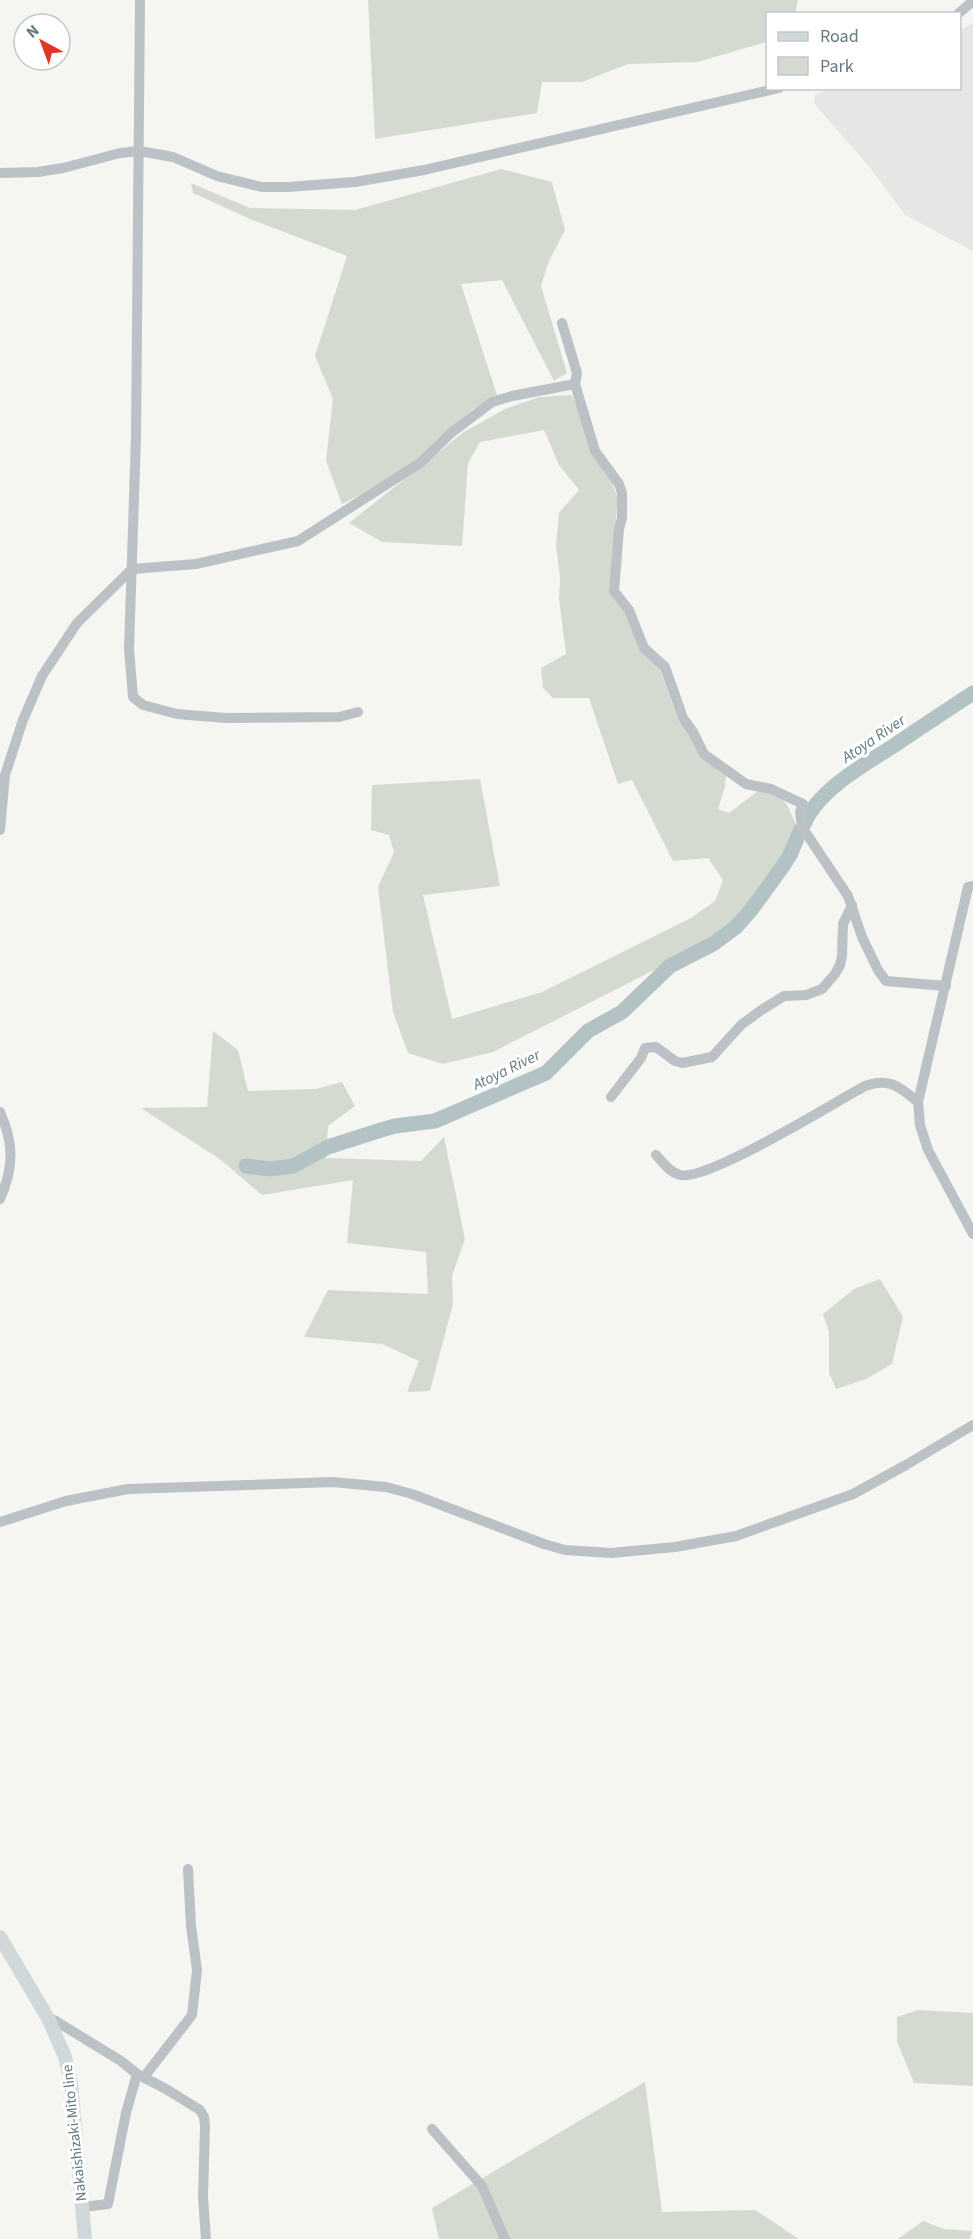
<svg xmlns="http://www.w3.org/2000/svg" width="973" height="2239" font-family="'Source Sans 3',sans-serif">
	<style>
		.built { fill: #e6e6e5 }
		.green { fill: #d5dad1 }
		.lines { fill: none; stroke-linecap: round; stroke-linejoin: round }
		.river { stroke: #b3c3c5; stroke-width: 15 }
		.minor { stroke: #bbc1c4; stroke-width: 10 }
		.major { stroke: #d1d8da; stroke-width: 14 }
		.labels { text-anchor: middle; stroke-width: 6; stroke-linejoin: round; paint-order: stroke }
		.street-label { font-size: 15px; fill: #657982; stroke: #fff }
		.water-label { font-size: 16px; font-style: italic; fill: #607b7f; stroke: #fff }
	</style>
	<rect width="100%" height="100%" fill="#f5f5f2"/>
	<path class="built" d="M973,23V251L905,215L872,170L814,103L815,95L829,89L960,88V30Z"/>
	<g class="green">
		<path d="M368,0H797L798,1L795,13L768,14L767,42L697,62L628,64L582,82H542L537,113L375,139Z"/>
		<path d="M501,169L552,182L565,230L549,261L541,286L567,373L554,381L502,280L461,284L497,395L473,409L414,462L365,493L342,504L326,461L333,399L315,356L347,256L250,219L193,193L191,183L250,208L355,210Z"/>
		<path d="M571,395L581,412L618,498L609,591L626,612L660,669L678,720L726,775L725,787L718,809L729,813L758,791C790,798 785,801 798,829L789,852L759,891L744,915L721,936L493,1052L443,1064L408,1053L393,1012L378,887L394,852L389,835L371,830L372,785L480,779L500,886L423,895L452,1019L542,992L691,918L715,901L723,880L708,858L673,861L632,780L618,784L589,698H553L543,688L541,668L566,654L559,599L560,577L556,545L559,513L579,490L559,465L544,430L480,442L468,463L462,546L382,542L349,523L464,432L505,409L539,397Z"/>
		<path d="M213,1031L238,1050L248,1091L316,1089L342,1082L355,1106L328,1126L326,1158L421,1161L444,1137L465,1239L452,1276L453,1304L430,1391L407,1392L419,1361L382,1344L304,1337L328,1290L428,1294L426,1252L347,1243L353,1180L262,1195L221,1160L141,1108L207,1107Z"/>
		<path d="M880,1279L903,1317L892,1364L866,1379L836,1389L829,1373V1332L823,1314L854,1289Z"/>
		<path d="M918,2010L973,2013V2086L914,2083L897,2041V2017Z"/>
		<path d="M645,2082L662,2212L755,2210L799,2239H439L432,2208Z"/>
		<path d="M923,2221L944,2229L972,2231L970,2239H898Z"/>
	</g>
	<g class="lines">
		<g class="river">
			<path d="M804,824C818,790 865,764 895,745C921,727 947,710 973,693"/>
			<path d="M246,1166L270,1169L293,1166L328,1147L381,1130L395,1126L435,1121L546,1073L588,1031L622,1012L670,966L713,944L736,927L751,910L783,866L791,853L800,831"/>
		</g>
		<g class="minor">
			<path d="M140,0L136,437L129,649L133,697L143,705L177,714L226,718L339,717L358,712"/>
			<path d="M958,14L973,1"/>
			<path d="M0,173L38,172L63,168L120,153L139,151L173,157L217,176L262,187H287L355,182L424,170L779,88"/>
			<path d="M562,323L577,373L575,384L595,451L619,484L622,493V518L619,529L614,591L629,610L644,648L665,667L683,718L693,732L704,754L746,784L771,789L803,804L800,812L802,827L848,896L862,937L878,970L886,981L946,986"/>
			<path d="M0,830L5,775L23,720L42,676L77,623L132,569L196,564L298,541L420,463L451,433L492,402L512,396L575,384"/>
			<path d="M973,886L968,887L918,1102L920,1125L928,1150L973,1234"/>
			<path d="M611,1097L641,1058L645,1048L656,1047L675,1061L682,1063L712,1057L741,1025L760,1011L784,996L806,995L822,989L835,974L840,965L842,956L843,924L852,905"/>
			<path d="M0,1112C14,1143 14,1167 0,1199"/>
			<path d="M656,1155C663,1163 670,1172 680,1175C707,1182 835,1102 865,1086C889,1077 900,1087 918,1102"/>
			<path d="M0,1522L66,1501L128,1489L333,1482L386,1487L412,1494L544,1544L565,1550L611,1553L675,1547L736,1536L853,1494L906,1465L973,1425"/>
			<path d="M49,2020H54L121,2061L137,2074L166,2089L200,2110L204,2117L205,2126L203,2197L206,2239"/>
			<path d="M144,2077L192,2015L197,1970L191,1926L188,1869"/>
			<path d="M432,2129L482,2186L505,2239"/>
			<path d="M83,2207L108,2204L126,2113L137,2074"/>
		</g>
		<path class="major" d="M0,1937L49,2020L65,2057L71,2083L85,2239"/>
	</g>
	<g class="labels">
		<g class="street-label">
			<text transform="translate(74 2133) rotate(-96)" y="5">Nakaishizaki-Mito line</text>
		</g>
		<g class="water-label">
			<text transform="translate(873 738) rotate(-34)" y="6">Atoya River</text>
			<text transform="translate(506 1069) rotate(-26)" y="6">Atoya River</text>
		</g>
	</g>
	<rect x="766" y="12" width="195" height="78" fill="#ffffff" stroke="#c1c9cd" stroke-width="1.5"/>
	<rect x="778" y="32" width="30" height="9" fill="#d1d8da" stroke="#c1c9cd" stroke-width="1.5"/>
	<text x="820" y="42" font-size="18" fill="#657982">Road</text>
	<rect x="778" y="57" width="30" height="18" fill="#d5dad1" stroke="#c1c9cd" stroke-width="1.5"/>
	<text x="820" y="72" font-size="18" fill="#657982">Park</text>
	<g transform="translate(42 42) rotate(319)"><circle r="28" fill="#ffffff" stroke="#c1c9cd" stroke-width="1.5"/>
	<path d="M0-4.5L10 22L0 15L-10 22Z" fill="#e03727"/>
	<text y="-9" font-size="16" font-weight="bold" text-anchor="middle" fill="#657982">N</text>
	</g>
</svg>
